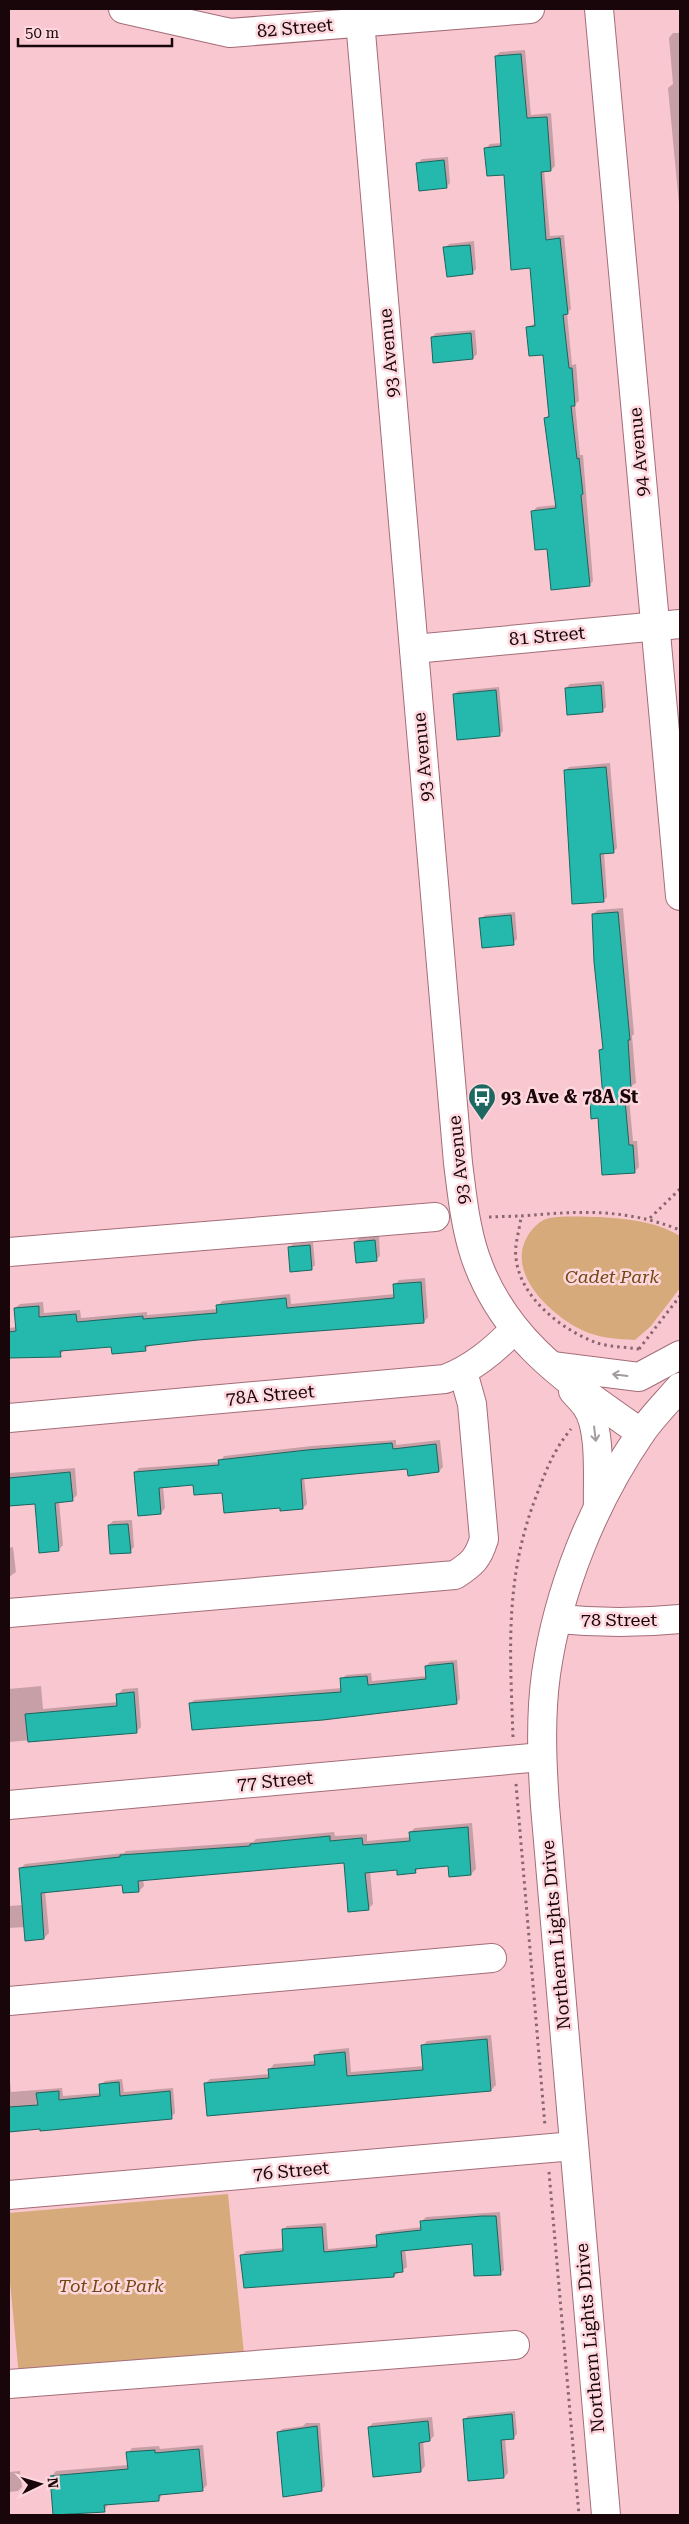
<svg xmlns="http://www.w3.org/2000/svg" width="689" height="2524" font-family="'Roboto Serif',serif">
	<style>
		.green { fill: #d7aa7c }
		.shadow { fill: #0003 }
		.building { fill: #25b8ac; stroke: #1a665f }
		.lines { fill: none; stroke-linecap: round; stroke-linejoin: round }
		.minor-casing { stroke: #a46d78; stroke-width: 30 }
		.major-casing { stroke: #a46d78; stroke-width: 30 }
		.path { stroke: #89666d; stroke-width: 3; stroke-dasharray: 2.5 4; stroke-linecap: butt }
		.minor { stroke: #fff; stroke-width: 28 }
		.major { stroke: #fff; stroke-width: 28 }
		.oneway { stroke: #a39b9d }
		.labels { text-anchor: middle; stroke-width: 5; stroke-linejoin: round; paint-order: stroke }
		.street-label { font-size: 18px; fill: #19060a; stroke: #fed8de }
		.poi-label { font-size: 18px; font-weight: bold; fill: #19060a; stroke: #fed8de; text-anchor: start }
		.park-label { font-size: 18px; font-style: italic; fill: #724711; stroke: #fed8de }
	</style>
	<rect width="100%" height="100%" fill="#f9c7d0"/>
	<g class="green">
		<path d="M600,1217C628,1219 655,1221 680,1236V1288L651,1326L635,1340C617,1339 598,1338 582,1330C552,1316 506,1274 527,1237C531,1230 538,1222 546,1219C559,1215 585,1217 600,1217Z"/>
		<path d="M228,2194L244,2354L19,2376L9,2272V2213Z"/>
	</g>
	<g class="shadow">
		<path d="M673,33H680V215L668,88L673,84L669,38Z"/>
		<path d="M525,50L531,115L551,113L555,166L551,170H544L550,236L564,235L571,309L567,313L572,365L576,364L579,401L575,404L580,455H583L593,581L589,585L548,547L533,511L537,507L557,505L545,418L550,414L544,354L527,327L536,323L531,267L505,174L486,148L490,144L502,143L496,56L500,52Z"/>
		<path d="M448,157L450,183L446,187L418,163L422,159Z"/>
		<path d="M474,241L476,269L472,273L445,248L449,244Z"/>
		<path d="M475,330L477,354L473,358L432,337L436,333Z"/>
		<path d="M604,681L606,707L602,711L566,688L570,684Z"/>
		<path d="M499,687L503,731L499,735L454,695L458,691Z"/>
		<path d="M610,763L617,848L613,852H604L607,897L603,901L565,771L569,767Z"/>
		<path d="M623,908L634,1034L632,1036L636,1083L628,1088L633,1141H637L639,1167L634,1172L591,1100L596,1095L604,1094L601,1050L604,1047L593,914L598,910Z"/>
		<path d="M515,912L517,939L513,943L481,919L485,915Z"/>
		<path d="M379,1236L380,1256L376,1260L355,1242L359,1238Z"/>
		<path d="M313,1242L315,1265L311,1269L289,1248L293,1244Z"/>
		<path d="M425,1278L428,1317L424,1322L261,1335V1333L150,1345L145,1350L113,1346L65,1349L60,1355L9,1358V1328L17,1327L15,1308L20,1304L43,1302L44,1313L80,1310L81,1318L147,1312V1315L218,1309V1306L222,1301L290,1294L291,1304L395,1294V1285L399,1280Z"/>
		<path d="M396,1440V1445L440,1440L443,1467L439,1471L408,1468L304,1477L307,1504L303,1508L281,1507L195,1484L163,1486L165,1508L161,1513L135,1472L139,1468L220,1462L224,1456L312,1446Z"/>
		<path d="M75,1468L77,1495L72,1500L59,1501L63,1545L58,1550L36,1503L9,1505V1473Z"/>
		<path d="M132,1520L134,1547L130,1551L109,1525L113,1521Z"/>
		<path d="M13,1547L16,1572L9,1577V1548Z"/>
		<path d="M457,1660L460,1699L456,1703L190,1704L194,1700L342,1688V1679L346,1675L371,1673L372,1681L427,1676L426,1666L430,1662Z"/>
		<path d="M41,1686L43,1709L118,1702V1694L123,1689L138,1688L141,1727L137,1731L9,1742V1689Z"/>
		<path d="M472,1823L476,1869L471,1874L450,1875L449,1864L420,1867L415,1872L398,1869L370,1871L373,1904L368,1909L345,1862L143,1879L144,1886L139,1891L123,1884L45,1891L49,1933L44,1938L25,1927L9,1928V1906L23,1905L20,1869L25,1864L124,1853L126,1851L253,1842L256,1839L334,1832L335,1836L367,1834V1841L411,1837L410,1832L415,1828Z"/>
		<path d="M491,2035L496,2085L491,2090L205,2084L210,2079L270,2074V2069L274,2064L316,2061V2056L320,2051L349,2048L351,2072L424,2066L422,2046L427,2041Z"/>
		<path d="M9,2070L11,2092L62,2088L63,2096L101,2093L100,2085L105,2081L122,2079L124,2092L173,2088L175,2113L171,2117L9,2131Z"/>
		<path d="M500,2212L504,2270L500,2274L473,2243L405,2249L407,2267L394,2276L242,2255L246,2251L285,2248L283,2230L287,2226L326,2223L328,2249L378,2244L377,2236L381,2232L422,2227V2221L426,2217Z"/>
		<path d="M515,2411L517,2434L513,2438H505L508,2473L504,2477L464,2420L468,2416Z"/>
		<path d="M432,2417L434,2436L430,2440L423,2441L425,2466L421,2471L369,2427L373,2423Z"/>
		<path d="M306,2423H320L325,2486L321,2490L278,2433L282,2429L303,2426Z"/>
		<path d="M203,2445L207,2485L202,2490L163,2493L159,2500L109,2503L104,2511L54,2515L52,2476L56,2471L128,2465V2453L132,2448L159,2446L160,2449Z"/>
		<path d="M20,2471L22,2487L18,2491L9,2492V2472Z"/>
	</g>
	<g class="building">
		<path d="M521,54L527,118L547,117L551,171L541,172L546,240L560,238L568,314L563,315L569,368H572L575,406H571L577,459L579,458L583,494L581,495L590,586L551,590L547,549L535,550L531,511L556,508L544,418L549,417L543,355L529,356L526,327L535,326L530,268L511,270L504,175L487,176L484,148L501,146L495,56Z"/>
		<path d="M444,160L447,188L419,191L416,163Z"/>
		<path d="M470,245L473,274L447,277L443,247Z"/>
		<path d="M471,333L473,359L433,363L431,337Z"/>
		<path d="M601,685L603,712L567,715L565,688Z"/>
		<path d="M496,690L500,736L457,740L453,694Z"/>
		<path d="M606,767L614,853L600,854L604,902L572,904L564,770Z"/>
		<path d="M618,912L630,1040H628L631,1089H624L629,1145H633L635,1173L602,1175L598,1118L591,1119L590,1099L603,1098L599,1050L603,1049L594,962L592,914Z"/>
		<path d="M511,915L514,945L482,948L479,918Z"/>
		<path d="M375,1240L377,1261L356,1263L354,1242Z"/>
		<path d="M310,1245L312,1270L290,1272L288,1247Z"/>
		<path d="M421,1282L424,1323L198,1340L145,1346L146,1351L112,1354L111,1347L60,1351L61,1357L9,1358V1332L16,1331L14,1308L39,1306V1317L76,1314L77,1322L143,1316V1319L217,1313L216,1305L286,1298L287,1308L394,1298L393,1284Z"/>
		<path d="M392,1443L393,1449L436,1444L439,1472L408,1476L407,1469L301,1479L303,1509L280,1511V1508L224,1513L222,1493L194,1495L193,1485L159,1488L161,1514L138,1516L134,1472L219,1465L218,1460L307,1450Z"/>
		<path d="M70,1472L73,1501L55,1503L59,1551L39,1553L35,1504L9,1506V1478Z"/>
		<path d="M128,1524L131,1553L110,1554L108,1525Z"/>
		<path d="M453,1663L457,1704L323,1720L192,1730L189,1703L341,1692L340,1678L367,1676L368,1685L426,1679L425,1666Z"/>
		<path d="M134,1692L137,1733L28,1742L25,1714L117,1706L116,1694Z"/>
		<path d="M468,1827L471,1875L449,1877L448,1866L415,1869L416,1873L397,1875V1870L365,1873L369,1910L348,1912L344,1863L138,1881L139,1892L123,1893L122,1885L41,1893L44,1939L25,1941L19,1868L120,1857V1855L250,1846V1844L330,1836V1841L362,1838L363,1845L410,1841L409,1832Z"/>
		<path d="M487,2039L491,2091L207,2116L204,2083L269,2078L268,2069L315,2065L314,2055L345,2052L347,2076L423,2070L421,2045Z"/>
		<path d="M119,2082L120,2096L170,2091L172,2119L40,2131V2129L9,2132V2107L38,2105L36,2093L59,2091V2100L100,2096L99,2084Z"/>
		<path d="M482,2216H496L501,2275L474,2276L472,2244L401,2251L403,2272L394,2273V2277L244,2288L240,2255L283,2251L282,2229L322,2227L324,2252L377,2247L376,2235L421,2230L420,2221Z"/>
		<path d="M512,2414L514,2439L501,2440L504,2478L468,2481L463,2419Z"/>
		<path d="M428,2421L430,2441L419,2443L421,2472L373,2477L368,2427Z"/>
		<path d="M317,2426L322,2491L283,2497L277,2432Z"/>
		<path d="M199,2449L203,2491L159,2495V2501L104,2505L105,2512L53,2515L50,2476L128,2469L126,2452L155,2450V2453Z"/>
	</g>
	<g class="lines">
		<g class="minor-casing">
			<g id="minor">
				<path d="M123,9L230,33L530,9"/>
				<path d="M599,9L680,896"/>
				<path d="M414,649L680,624"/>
				<path d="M9,1252L435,1217"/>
				<path d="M9,1418L445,1379C473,1368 493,1351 514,1330"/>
				<path d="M9,1613L455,1575C472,1564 478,1559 484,1539L472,1404L463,1372"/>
				<path d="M558,1619C600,1623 639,1623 680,1619"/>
				<path d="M9,1805L542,1757"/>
				<path d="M9,2001L492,1958"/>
				<path d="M9,2195L574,2146"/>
				<path d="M9,2384L515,2345"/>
			</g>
		</g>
		<g class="major-casing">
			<g id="major">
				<path d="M359,9L458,1163C462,1194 465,1226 475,1256C504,1342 571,1383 641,1433"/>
				<path d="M552,1366L639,1377L680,1355"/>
				<path d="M573,1391C577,1396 582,1400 586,1406C602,1428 597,1480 598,1507"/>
				<path d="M606,2515L545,1806C542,1762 540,1718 546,1674C558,1590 593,1503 641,1433C652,1417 667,1402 680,1387"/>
			</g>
		</g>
		<g class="path">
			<path d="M489,1217L521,1216"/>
			<path d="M650,1218L680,1189"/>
			<path d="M639,1349C626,1347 610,1347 597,1343C562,1330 520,1298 516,1258C514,1245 520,1229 521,1216C580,1211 624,1208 680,1230"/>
			<path d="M639,1349L680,1296"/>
			<path d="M513,1737C510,1647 504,1575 539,1489C547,1467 556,1447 571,1429"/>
			<path d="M516,1784L545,2126"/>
			<path d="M549,2172L579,2515"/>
		</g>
		<use href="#minor" class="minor"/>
		<use href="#major" class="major"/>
	</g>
	<defs><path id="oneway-shaft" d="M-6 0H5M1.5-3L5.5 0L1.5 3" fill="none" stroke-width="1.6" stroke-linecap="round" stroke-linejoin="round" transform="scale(1.25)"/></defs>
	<g class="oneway">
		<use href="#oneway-shaft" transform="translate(620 1375) rotate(-173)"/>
		<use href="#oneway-shaft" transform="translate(595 1434) rotate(83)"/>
	</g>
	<defs>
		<g id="bus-pin" transform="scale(1.4375)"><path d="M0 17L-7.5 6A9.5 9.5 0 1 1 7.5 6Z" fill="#1e6862" stroke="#fed8de"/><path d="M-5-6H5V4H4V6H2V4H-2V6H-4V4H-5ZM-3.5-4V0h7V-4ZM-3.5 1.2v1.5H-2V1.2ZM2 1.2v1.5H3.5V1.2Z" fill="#fff"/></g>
	</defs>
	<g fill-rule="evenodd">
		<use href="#bus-pin" x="482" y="1097"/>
	</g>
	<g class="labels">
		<g class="street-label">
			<text transform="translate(295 28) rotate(-5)" y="6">82 Street</text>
			<text transform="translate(389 353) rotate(-95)" y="6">93 Avenue</text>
			<text transform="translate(639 452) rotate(-95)" y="6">94 Avenue</text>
			<text transform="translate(547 636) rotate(-5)" y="6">81 Street</text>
			<text transform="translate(423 757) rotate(-95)" y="6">93 Avenue</text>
			<text transform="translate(459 1160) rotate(-96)" y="6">93 Avenue</text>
			<text transform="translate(270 1395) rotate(-5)" y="6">78A Street</text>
			<text x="619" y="1626">78 Street</text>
			<text transform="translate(275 1781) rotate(-5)" y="6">77 Street</text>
			<text transform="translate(556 1935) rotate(-95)" y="6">Northern Lights Drive</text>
			<text transform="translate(291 2171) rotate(-5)" y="6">76 Street</text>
			<text transform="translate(590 2338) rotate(-95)" y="6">Northern Lights Drive</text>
		</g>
		<g class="poi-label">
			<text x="501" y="1103">93 Ave &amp; 78A St</text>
		</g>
		<g class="park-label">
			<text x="612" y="1283">Cadet Park</text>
			<text x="111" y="2292">Tot Lot Park</text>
		</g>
	</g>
	<rect width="689" height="2524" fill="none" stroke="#19060a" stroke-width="20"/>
	<g transform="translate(40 2484) rotate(85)" stroke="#fed8de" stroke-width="4" paint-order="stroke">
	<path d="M0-4L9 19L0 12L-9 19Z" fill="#19060a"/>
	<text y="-8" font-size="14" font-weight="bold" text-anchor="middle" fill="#19060a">N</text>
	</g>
	<path d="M18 38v8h154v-8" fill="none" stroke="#19060a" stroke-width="2.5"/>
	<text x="25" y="38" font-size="15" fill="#19060a" stroke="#fed8de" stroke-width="4" paint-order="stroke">50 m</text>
</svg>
